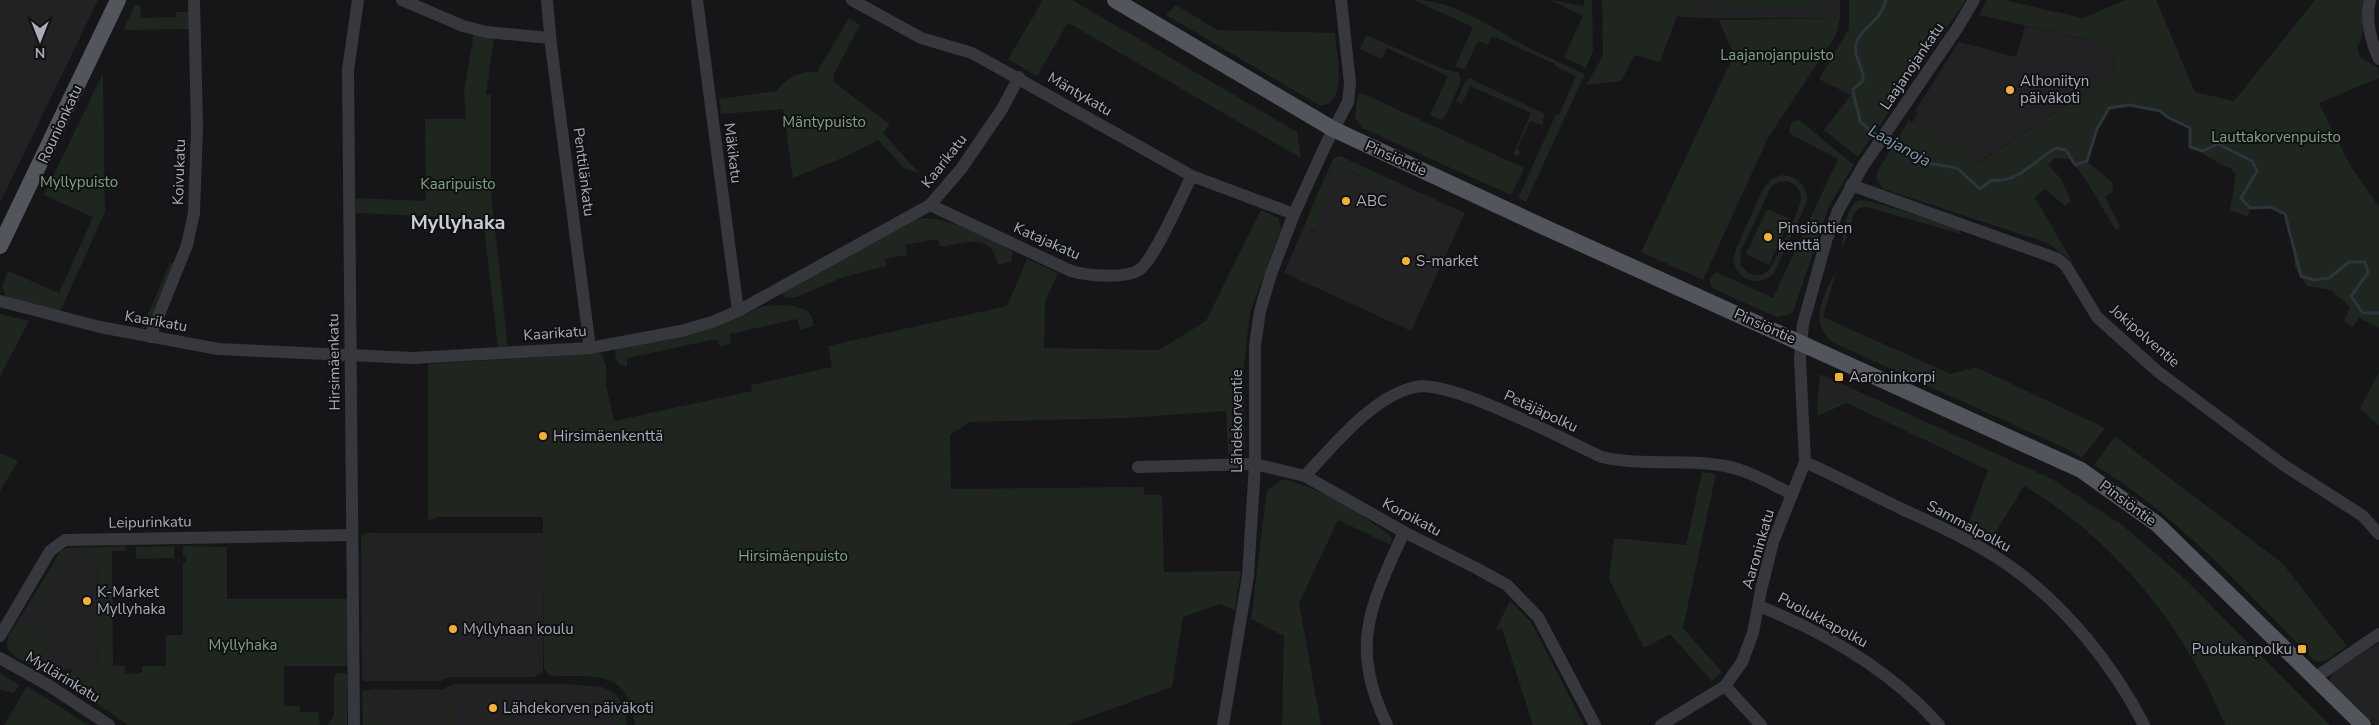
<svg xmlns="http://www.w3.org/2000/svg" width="2379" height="725" font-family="'Nunito Sans',sans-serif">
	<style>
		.built { fill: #222225 }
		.green { fill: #1e261f; fill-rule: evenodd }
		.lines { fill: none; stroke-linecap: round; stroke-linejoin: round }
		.stream { stroke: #2c353c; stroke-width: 3 }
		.minor { stroke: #37383d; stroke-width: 12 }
		.major { stroke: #53555c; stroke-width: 16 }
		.poi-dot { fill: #f2b134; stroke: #111113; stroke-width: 2 }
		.labels { text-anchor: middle; stroke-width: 4; stroke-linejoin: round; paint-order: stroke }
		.park-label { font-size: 15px; fill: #7fa381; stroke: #111113 }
		.street-label { font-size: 15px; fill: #a8adb8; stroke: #111113 }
		.poi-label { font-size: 15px; fill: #a8adb8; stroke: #111113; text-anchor: start }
		.water-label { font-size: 16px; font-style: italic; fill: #7f9bb3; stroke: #111113 }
		.district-label { font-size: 20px; font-weight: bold; fill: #c9ccd4; stroke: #111113 }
	</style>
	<rect width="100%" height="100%" fill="#161618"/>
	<g class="built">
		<path d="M0,0H98L0,203Z"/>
		<path d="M1698,0H1840V18H1699Z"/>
		<path d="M2025,26L2115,46L2113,75L1977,163L1912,122L1918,112L1915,111L1959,42L2016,57Z"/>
		<path d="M1340,167L1390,189L1387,196L1395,199L1401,184L1465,213L1411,331L1284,273L1302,231L1312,233L1315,230L1331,185L1323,181L1328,170L1331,171Z"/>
		<path d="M1820,374L1862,393L1839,403L1818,395Z"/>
		<path d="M365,533H544L543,672L534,677H452L440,681H364L362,680L361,537Z"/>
		<path d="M86,547L89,563L99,571L98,670L40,669L10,652L7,647L8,637L61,551L68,548Z"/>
		<path d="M2379,643V725H2375L2330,682L2332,672Z"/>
		<path d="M453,684H567L602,687L616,694L625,713L627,725H363L364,690L443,689Z"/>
	</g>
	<g class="green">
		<path d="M1043,0H1072L1297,132L1301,158L1072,25L1067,24L1037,76L1008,59Z"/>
		<path d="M1414,0C1455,0 1494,29 1529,48C1547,57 1566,65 1585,74L1526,202L1518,198L1556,114L1559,115L1576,76L1555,66V64L1492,36L1488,45L1478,41L1465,69L1455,67L1473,27Z"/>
		<path d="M1550,0L1584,6V0H1592L1593,51L1586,68L1564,57L1583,16Z"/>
		<path d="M1602,0H1698L1699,18L1677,16L1660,62L1635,55L1621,81L1586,85L1603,56Z"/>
		<path d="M1719,0H1822L1823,7L1720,12Z"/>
		<path d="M1849,0H1966L1858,157L1824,130L1851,95L1819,79L1849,29Z"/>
		<path d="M1987,0H2004L2083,18L2126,0H2156L2195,92L2234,101L2315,0H2366L2363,34L2357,48L2360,57L2378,68L2379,78L2319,103L2350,165L2379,207V328L2359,318L2353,327L2344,322L2350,307L2331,290L2307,286L2295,268L2293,236L2285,214L2270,207L2251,208L2247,217L2230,210L2236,174L2230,168C2223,168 2202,151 2190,147V128L2169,118L2160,111L2129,105L2109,108L2097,129L2087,161L2112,182L2113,191L2105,197L2120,226L2117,231C2100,207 2088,178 2069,159L2055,158L2048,165L2061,179L2071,201L2065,206L2045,189L2035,198L2072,261L2048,243L1883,189L1877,179V172L1909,120L1954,148L1960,139L1964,141L1967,156L1978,163L2113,75L2115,46L1979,15Z"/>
		<path d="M135,5H140L141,18L176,17V12H190V29L123,30Z"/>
		<path d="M1176,5L1217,30L1335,33C1336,52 1349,107 1319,105L1166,15Z"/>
		<path d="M849,18L860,25L833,76L834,82L890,125L883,133L919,173L905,169L878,140L849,155L793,178L783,109L721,114L719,99L777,91C783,79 803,70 817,72Z"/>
		<path d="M1840,18L1836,35L1768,138L1703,280L1641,252L1734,55L1719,20Z"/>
		<path d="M474,33L494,38L486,94L491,95V193L508,348H498L483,219L356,213V198L426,201L425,119H466L464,91Z"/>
		<path d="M1366,35L1441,68L1459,73L1461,82L1444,119L1440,120L1430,115L1448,76L1387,48L1381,59L1360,49Z"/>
		<path d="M103,73L105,212L60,312L6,297L2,286L8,271L59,293L93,217L44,195Z"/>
		<path d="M1469,78L1545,114L1542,125L1530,121L1517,149L1521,151L1518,157L1513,154L1531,113L1470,86L1462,104L1456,101L1466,80Z"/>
		<path d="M1362,93L1524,168L1511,195L1362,128L1355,117L1358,94Z"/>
		<path d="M1798,120L1802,122L1854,165L1829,206L1793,312L1789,315L1776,317L1712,288L1709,279L1716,272L1773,298L1838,159L1792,135L1789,131L1792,122Z"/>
		<path d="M1340,156L1401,184L1395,199L1387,196L1390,189L1341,167L1339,170H1328L1334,158Z"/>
		<path d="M1782,175C1798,176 1807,186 1807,202L1774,273C1762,284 1748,284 1738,272L1733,261L1736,249L1763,189L1771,179ZM1787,181C1795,184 1801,189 1801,198C1801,208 1776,260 1769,270L1762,275L1749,274L1740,265L1741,251L1771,187L1778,182Z"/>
		<path d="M1323,181L1331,185L1332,188L1315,230L1307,233L1302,231Z"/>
		<path d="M1860,200L1870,201L1958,228L1961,234L1867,207L1859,208L1854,213L1842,251C1843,238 1845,204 1860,200Z"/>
		<path d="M1767,209L1790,219L1769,265L1746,254Z"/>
		<path d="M1261,210L1278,218L1281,229L1250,312L1244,365L1245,447L1242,453L1228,455L1226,411L1126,418L970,422L950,435L951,489L1144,487V495H1162L1164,572L1241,571L1235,610L1220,604L1183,617L1172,687L1067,725H635C629,671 599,676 554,676L549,675L544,669L543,517H439L428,520V364L601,353L606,365V385L614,421L752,391L751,385L832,367L828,346L1007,306L1027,259L1058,273L1045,302L1044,348L1159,350L1206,321Z"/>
		<path d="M922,218C955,219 983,236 1012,250L1013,252L1011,262L998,265C992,231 965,243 940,247L938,239L905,245L907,255L885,259L886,266L841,278L797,297L785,298L782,293L913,220Z"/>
		<path d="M170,263H174L150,320L146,327L140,329C144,326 166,272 170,263Z"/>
		<path d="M1836,272L1823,317L1951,374L1976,367L2105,428L2082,458L2067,449L1834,343C1808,325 1823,294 1836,272Z"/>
		<path d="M763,306C778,305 816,302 813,326L801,330L797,319L730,334L731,343L721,347L717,339L627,358V367C617,365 615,359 615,349L617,348L657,341L715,327Z"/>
		<path d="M0,314L29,321L0,376Z"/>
		<path d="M2379,372V426L2360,408Z"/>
		<path d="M1862,393L2052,479L2122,525L2185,579L2330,725H2225C2186,629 2115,539 2024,486L1989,543L1966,530L1988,470L1847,403L1817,416L1818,395L1839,403Z"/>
		<path d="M2115,436L2283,564L2347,646C2338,652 2324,666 2314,660C2245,591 2178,515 2094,465Z"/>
		<path d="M0,453L18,461L0,491Z"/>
		<path d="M1702,472L1716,474L1683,628L1722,672L1712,681L1670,634L1644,648L1609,579L1614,538L1686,545Z"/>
		<path d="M1283,479C1325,490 1355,509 1389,535L1392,539L1391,545L1338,520L1299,603L1321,725H1282L1284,636L1251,619L1267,490Z"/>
		<path d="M365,533H374V552H362L361,537Z"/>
		<path d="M125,546V551H112L113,666H125V674L142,673V666H166V635H183V563L186,562V556H183V546L227,547V599H347L348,666H284V706H300V712H318L320,725H128L69,684L66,679L73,669L98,670L99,571C90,563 85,561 85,548Z"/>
		<path d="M175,546L174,558L136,559V547Z"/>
		<path d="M68,548V560L65,566L39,602L29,606L57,557L61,551Z"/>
		<path d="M1510,601L1531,622L1584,725H1533L1502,629L1495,631Z"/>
		<path d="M17,626C27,626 39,624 45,634L44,669H40C29,663 3,655 8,639C9,634 12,629 17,626Z"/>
		<path d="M0,673L19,685L14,693L0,690Z"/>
		<path d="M337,673H347V725H327L334,716V676Z"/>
		<path d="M27,686L88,725H4Z"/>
		<path d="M586,686C616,687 622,696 627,725H617L606,690L576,689V687Z"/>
		<path d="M375,689L380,693H371V720H381V725H363L362,691Z"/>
		<path d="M452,690V725H446L447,692Z"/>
	</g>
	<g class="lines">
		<g class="stream">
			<path d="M1879,137L1860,122C1859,110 1854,101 1853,89L1863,81C1865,67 1853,59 1856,44C1859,29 1881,22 1886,0"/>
			<path d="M1884,140L1927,163L1957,168L1980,189L1992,180C2018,184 2035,159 2056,148L2066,150L2075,165L2087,161L2097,129L2109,108L2129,105L2160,111L2169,118L2190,128V147L2203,151L2218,144L2252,161L2257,171L2241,198L2250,208L2270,207L2285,214L2301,276L2314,280L2329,278L2349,262H2365L2368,273L2351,296L2363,313H2379"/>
		</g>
		<g class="minor">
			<path d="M402,0L463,26L486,32L550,38"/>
			<path d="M547,0L551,45L590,348"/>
			<path d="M697,0L738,311"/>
			<path d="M852,0L921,38L972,53L1192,176L1294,214"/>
			<path d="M2370,0C2365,19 2371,42 2379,59"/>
			<path d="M1851,185L2058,259L2066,266L2097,317L2157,371L2282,464L2363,516L2379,534"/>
			<path d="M930,205L1071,271C1088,276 1125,279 1139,270C1154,261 1182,194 1192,176"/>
			<path d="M0,301L100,327L218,349L413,358L590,348L681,331L712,322L738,311L930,205L961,169L1002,109L1019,77"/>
			<path d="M150,337L187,245L194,213L197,127L194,0"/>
			<path d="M1805,462C1838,477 1871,494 1904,510C1941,527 1977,543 2011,567C2066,606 2113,665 2144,725"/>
			<path d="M1138,467L1255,464L1305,476L1404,532L1476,568L1507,585L1538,617L1595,725"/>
			<path d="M1305,476C1333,446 1373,396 1415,387C1451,379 1564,440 1602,457C1645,467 1684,458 1725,466C1748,470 1771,484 1792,494"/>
			<path d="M1759,606C1826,633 1891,670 1939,725"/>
			<path d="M0,636L50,551L65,540L352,535"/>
			<path d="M0,658L48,685L109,725"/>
			<path d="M2316,677L2379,634"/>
			<path d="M1725,686L1761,725"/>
			<path d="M354,725L348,70L358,0"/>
			<path d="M1223,725L1248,576L1255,464V345L1260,311L1271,274L1294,214L1326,144L1348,102L1350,83L1341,0"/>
			<path d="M1387,725C1349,645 1370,607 1404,532"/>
			<path d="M1661,725L1725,686L1742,662L1753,633L1761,590L1773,542L1805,462L1800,359L1803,324L1827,238L1838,211L1863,166L1958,27L1974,0"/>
		</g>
		<g class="major">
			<path d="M1115,0L1333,129L1544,227L2081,470L2157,524L2363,725"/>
			<path d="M0,246L118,0"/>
		</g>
	</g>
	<g class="poi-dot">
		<circle cx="2010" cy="90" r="5"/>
		<circle cx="1346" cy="201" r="5"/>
		<circle cx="1768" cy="237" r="5"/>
		<circle cx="1406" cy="261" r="5"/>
		<rect x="1834" y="372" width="10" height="10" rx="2.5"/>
		<circle cx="543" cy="436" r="5"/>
		<circle cx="87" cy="601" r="5"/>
		<circle cx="453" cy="629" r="5"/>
		<rect x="2297" y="644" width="10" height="10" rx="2.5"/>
		<circle cx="493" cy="708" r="5"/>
	</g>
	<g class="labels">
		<g class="park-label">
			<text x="1777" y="60">Laajanojanpuisto</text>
			<text x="824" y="127">Mäntypuisto</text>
			<text x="2276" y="142">Lauttakorvenpuisto</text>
			<text x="79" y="187">Myllypuisto</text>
			<text x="458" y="189">Kaaripuisto</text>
			<text x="793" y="561">Hirsimäenpuisto</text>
			<text x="243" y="650">Myllyhaka</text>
		</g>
		<g class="street-label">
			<text transform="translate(1912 66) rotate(-56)" y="5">Laajanojankatu</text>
			<text transform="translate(1080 94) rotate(30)" y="5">Mäntykatu</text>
			<text transform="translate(60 124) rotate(-65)" y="5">Rounionkatu</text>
			<text transform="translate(733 153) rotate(83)" y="5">Mäkikatu</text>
			<text transform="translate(1396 158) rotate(24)" y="5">Pinsiöntie</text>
			<text transform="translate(944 161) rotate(-52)" y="5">Kaarikatu</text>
			<text transform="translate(179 172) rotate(-88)" y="5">Koivukatu</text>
			<text transform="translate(584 172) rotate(83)" y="5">Penttilänkatu</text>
			<text transform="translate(1047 241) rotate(24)" y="5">Katajakatu</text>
			<text transform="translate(156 321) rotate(10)" y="5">Kaarikatu</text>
			<text transform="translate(1765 326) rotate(24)" y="5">Pinsiöntie</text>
			<text transform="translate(555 333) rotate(-4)" y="5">Kaarikatu</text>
			<text transform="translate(2145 336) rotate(41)" y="5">Jokipolventie</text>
			<text transform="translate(334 362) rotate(-91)" y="5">Hirsimäenkatu</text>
			<text transform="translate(1541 411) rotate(25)" y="5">Petäjäpolku</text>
			<text transform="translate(1237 421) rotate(-90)" y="5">Lähdekorventie</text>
			<text transform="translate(2128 503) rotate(36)" y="5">Pinsiöntie</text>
			<text transform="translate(1412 517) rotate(28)" y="5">Korpikatu</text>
			<text transform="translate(150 522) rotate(-1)" y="5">Leipurinkatu</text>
			<text transform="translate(1969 526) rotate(28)" y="5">Sammalpolku</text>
			<text transform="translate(1758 549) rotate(-74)" y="5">Aaroninkatu</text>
			<text transform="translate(1823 620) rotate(28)" y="5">Puolukkapolku</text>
			<text transform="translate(63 677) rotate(31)" y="5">Myllärinkatu</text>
		</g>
		<g class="poi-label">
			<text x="2020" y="86">Alhoniityn<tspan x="2020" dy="17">päiväkoti</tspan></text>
			<text x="1356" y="206">ABC</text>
			<text x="1778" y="233">Pinsiöntien<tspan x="1778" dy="17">kenttä</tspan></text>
			<text x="1416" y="266">S-market</text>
			<text x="1849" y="382">Aaroninkorpi</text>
			<text x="553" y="441">Hirsimäenkenttä</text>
			<text x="97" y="597">K-Market<tspan x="97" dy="17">Myllyhaka</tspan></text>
			<text x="463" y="634">Myllyhaan koulu</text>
			<text x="2292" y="654" text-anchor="end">Puolukanpolku</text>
			<text x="503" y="713">Lähdekorven päiväkoti</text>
		</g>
		<g class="water-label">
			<text transform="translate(1900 145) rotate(29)" y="6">Laajanoja</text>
		</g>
		<g class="district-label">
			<text x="458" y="229">Myllyhaka</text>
		</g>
	</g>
	<g transform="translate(40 40) rotate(180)" stroke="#111113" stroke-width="4" paint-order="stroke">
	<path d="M0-4L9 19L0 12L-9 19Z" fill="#a8adb8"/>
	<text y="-8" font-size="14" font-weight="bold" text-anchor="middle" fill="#a8adb8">N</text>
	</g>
</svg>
